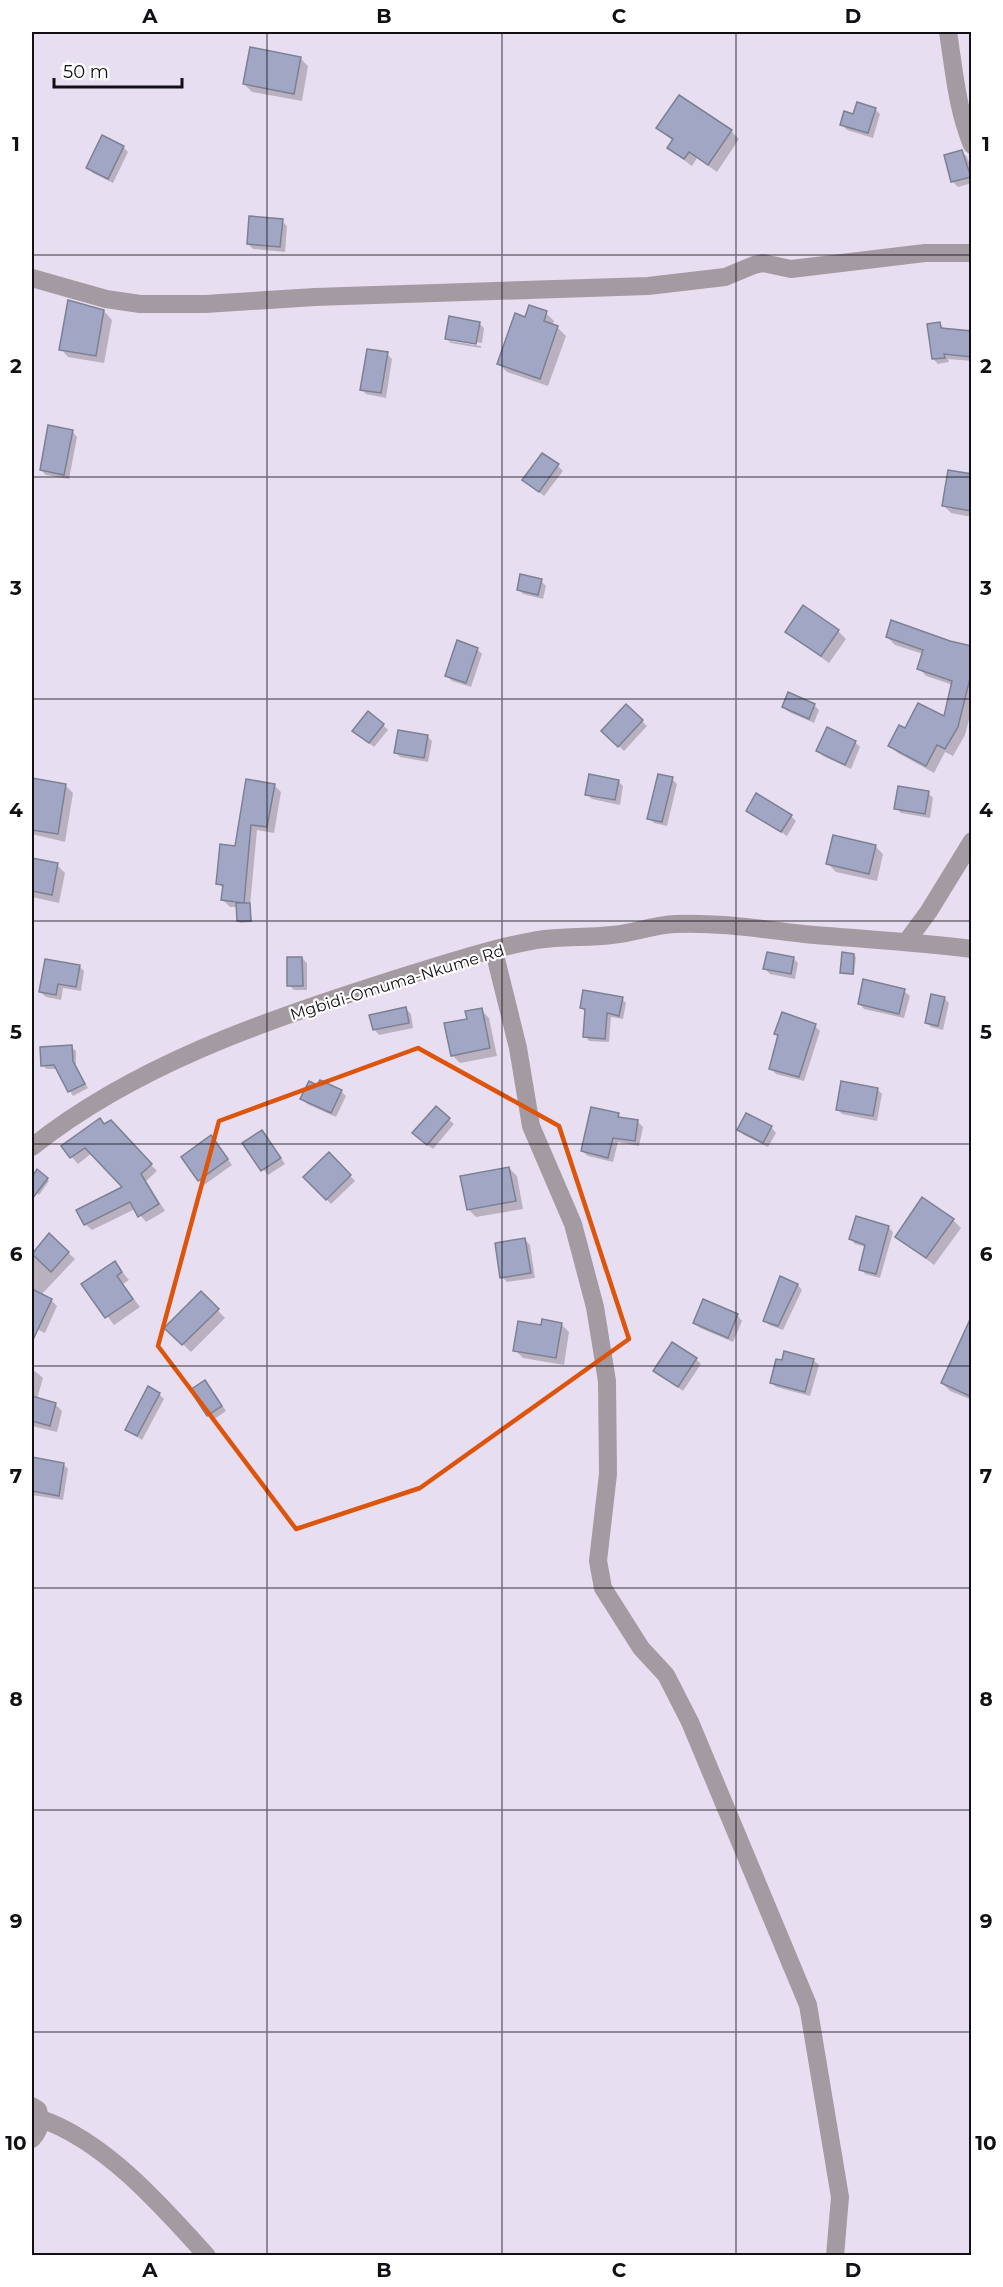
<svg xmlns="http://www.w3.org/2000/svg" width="1003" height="2287" font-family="Montserrat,sans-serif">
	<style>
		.shadow { fill: #0003 }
		.building { fill: #a1a6c5; stroke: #7c8092; stroke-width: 1.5 }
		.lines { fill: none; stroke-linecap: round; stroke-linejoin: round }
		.minor { stroke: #a39ba1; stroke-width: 18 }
		.tertiary { stroke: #a39ba1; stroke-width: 18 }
		.marked { fill: none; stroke: #dd550c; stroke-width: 4.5; stroke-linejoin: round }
		.grid { fill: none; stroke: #120f15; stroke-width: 1.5; stroke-opacity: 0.55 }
		.labels { text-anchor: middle; stroke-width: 4.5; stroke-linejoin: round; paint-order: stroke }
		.street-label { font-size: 16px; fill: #120f15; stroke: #fff }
		.neatline { fill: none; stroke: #120f15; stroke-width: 2 }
		.grid-label { font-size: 20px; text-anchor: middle; font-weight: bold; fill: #120f15 }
	</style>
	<rect width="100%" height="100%" fill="#e8def1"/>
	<g class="shadow">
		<path d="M300,58L308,66L302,101L252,92L244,84Z"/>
		<path d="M680,97L731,131L739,139L717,172L697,158L692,166L677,155L669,148L673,141L658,128Z"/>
		<path d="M875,109L880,114L873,138L847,130L842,125L854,116Z"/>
		<path d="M123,147L128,152L113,183L93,173L88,168Z"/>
		<path d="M962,152L967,157L972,170V183L958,187L953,182Z"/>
		<path d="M282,221L287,226L285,252L253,249L248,244Z"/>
		<path d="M104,311L112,320L104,363L68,357L61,349Z"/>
		<path d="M546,313L554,321L552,326L558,328L566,336L548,386L507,372L499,364L526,318Z"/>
		<path d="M479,323L484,328L482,343L450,338V341L481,346V348L451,343L446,338Z"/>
		<path d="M940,324L945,329L972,333V361L948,359L949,362L938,364L933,359Z"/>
		<path d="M387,354L392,359L386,398L366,394L361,389Z"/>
		<path d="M72,431L77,437L69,479L46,475L41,470Z"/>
		<path d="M558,466L563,471L544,496L524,480Z"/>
		<path d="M972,476V517L951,513L943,505Z"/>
		<path d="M541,581L546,586L543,599L523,594L518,589Z"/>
		<path d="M838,631L846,639L829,663L795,639L787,632Z"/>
		<path d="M887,637L950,643L972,648V708L965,735L953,756L945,752L934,773L898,753L890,745L906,730L945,719L953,685L926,676L919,668L923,654L895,645Z"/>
		<path d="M477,649L482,654L471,687L452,681L447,676Z"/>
		<path d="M814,705L819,710L814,723L789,712L783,707Z"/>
		<path d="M626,706L647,726L624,751L603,731Z"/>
		<path d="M383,725L388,730L374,747L354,731Z"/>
		<path d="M427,736L432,741L428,762L400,757L395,752Z"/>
		<path d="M855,742L860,747L851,769L823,756L818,751Z"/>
		<path d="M672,779L677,784L667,826L654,823L649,818Z"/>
		<path d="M33,780L65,785L73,793L65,842L32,834Z"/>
		<path d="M618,781L623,786L620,805L592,799L587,794Z"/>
		<path d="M274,785L281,792L274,833L257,830L250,906L252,922L240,923L238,921L237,907H230L223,900L224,889L218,883L236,848Z"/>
		<path d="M928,793L933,798L930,818L901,813L896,808Z"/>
		<path d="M748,810L791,816L796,821L787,836Z"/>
		<path d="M875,846L883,854L877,881L836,872L828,864Z"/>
		<path d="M32,859L57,865L65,873L59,903L32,897Z"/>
		<path d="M854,955L856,957L854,975L843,974L841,972Z"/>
		<path d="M302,958L307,963V990H294L289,985Z"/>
		<path d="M793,958L798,963L795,979L770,974L765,969Z"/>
		<path d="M79,966L84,971L81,991L63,988L61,1000L46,997L40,992Z"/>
		<path d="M904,991L910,996L904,1018L864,1009L859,1003Z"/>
		<path d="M944,998L949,1003L943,1030L931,1027L926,1022Z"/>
		<path d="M622,999L626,1003L623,1019L611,1017L609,1042L589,1041L585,1036L586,1012L581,1008Z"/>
		<path d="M406,1009L411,1014L413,1028L379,1035L374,1029Z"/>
		<path d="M481,1010L489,1018L497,1056L460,1063L452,1055L468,1020Z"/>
		<path d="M815,1026L820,1031L804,1081L776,1074L771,1069L779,1036L776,1033Z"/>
		<path d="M71,1047L76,1051V1067L88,1088L73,1096L57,1069H47L42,1065Z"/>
		<path d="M877,1089L882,1094L877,1121L842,1114L837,1109Z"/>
		<path d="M341,1091L346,1096L336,1117L307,1104L302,1099Z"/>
		<path d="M436,1108L454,1124L433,1149L419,1138Z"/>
		<path d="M618,1115L622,1119L637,1121L643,1127L639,1146L618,1142L613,1162L588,1156L582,1151Z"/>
		<path d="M110,1122L157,1171L146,1181L165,1211L146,1222L135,1209L92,1230L85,1224L125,1188L92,1153L78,1164L63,1147Z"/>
		<path d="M771,1127L776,1133L768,1147L744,1135L739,1130Z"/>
		<path d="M262,1132L285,1164L268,1175L244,1144Z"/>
		<path d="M216,1142L232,1165L204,1185L199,1180Z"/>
		<path d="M329,1154L355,1181L331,1204L305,1177Z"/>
		<path d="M509,1168L517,1176L523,1209L476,1217L468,1209Z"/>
		<path d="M38,1171L49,1181L39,1195L32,1189V1179Z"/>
		<path d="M857,1218L889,1228L893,1232L880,1278L865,1274L861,1269L866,1247L855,1244L851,1239Z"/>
		<path d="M953,1220L961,1228L934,1265L897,1237Z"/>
		<path d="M49,1235L75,1259L41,1295L51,1300L57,1306L45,1333L32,1327V1254Z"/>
		<path d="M525,1240L530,1245L535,1278L507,1282L502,1277Z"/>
		<path d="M115,1263L129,1280L123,1284L140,1307L114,1325L83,1284Z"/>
		<path d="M781,1278L798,1285L802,1290L783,1330L769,1325L765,1320Z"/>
		<path d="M201,1293L225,1318L191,1352L166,1328Z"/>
		<path d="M704,1301L737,1315L742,1321L733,1342L700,1328L695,1323Z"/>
		<path d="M561,1324L569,1332L564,1365L523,1358L515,1350L542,1326Z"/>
		<path d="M972,1330V1400L950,1391L942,1383Z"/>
		<path d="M696,1359L701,1364L683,1391L655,1371Z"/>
		<path d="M813,1360L819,1365L810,1396L776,1387L771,1382L783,1362Z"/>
		<path d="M32,1370L36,1372L43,1378L37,1399L55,1404L62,1411L57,1432L32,1426Z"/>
		<path d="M210,1387L226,1411L213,1420L208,1415Z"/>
		<path d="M159,1394L164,1399L142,1440L127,1430Z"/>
		<path d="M32,1459L63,1464L68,1469L63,1500L32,1495Z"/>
	</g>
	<g class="building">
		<path d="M250,47L301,57L294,94L243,84Z"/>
		<path d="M679,95L732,130L708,165L689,152L684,159L667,148L673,139L656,128Z"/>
		<path d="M857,102L876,108L868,133L840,125L844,111L853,114Z"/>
		<path d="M102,135L124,146L108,179L86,168Z"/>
		<path d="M962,150L971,177L951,182L944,155Z"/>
		<path d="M249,216L283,219L280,247L247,244Z"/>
		<path d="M68,300L104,310L96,356L59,350Z"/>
		<path d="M529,305L547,311L544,321L558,326L540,379L497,364L515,313L525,317Z"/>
		<path d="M449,316L480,322L476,344L445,339Z"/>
		<path d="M940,322L941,328L972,331V357L944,354L945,358L932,359L927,324Z"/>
		<path d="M367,349L388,352L381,393L360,390Z"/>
		<path d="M48,425L73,430L64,475L40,470Z"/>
		<path d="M542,453L559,464L539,492L522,480Z"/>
		<path d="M948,470L972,474V511L942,506Z"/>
		<path d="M520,574L542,579L538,595L517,590Z"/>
		<path d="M803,605L839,630L821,656L785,632Z"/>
		<path d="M891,620L950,641L972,646V678H970L958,727L945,749L937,745L926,766L888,746L899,725L905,728L918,703L944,716L952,681L917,669L923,650L886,637Z"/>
		<path d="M457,640L478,648L466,683L445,676Z"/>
		<path d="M788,692L815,704L809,719L782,707Z"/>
		<path d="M626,704L643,720L618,747L601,731Z"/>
		<path d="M368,711L384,724L369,743L352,731Z"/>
		<path d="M827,727L856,741L845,765L816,751Z"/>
		<path d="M398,730L428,735L424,758L394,753Z"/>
		<path d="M589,774L619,780L615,800L585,795Z"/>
		<path d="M658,774L673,777L662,822L647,819Z"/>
		<path d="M32,778L66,784L58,834L32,830Z"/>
		<path d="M246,779L275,784L267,827L251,825L244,903L221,900L223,885L216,884L220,844L235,846Z"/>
		<path d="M898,786L929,791L925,814L894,809Z"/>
		<path d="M756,793L792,815L781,832L746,811Z"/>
		<path d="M833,835L876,845L869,874L826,864Z"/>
		<path d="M32,858L58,863L52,895L32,891Z"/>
		<path d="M236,903H250L251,921H237Z"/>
		<path d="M767,952L794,957L791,974L763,969Z"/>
		<path d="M842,952L854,954L853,974L840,973Z"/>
		<path d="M287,957H302L303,986H287Z"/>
		<path d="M45,959L80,965L76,987L58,984L56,995L39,992Z"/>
		<path d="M863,979L905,989L899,1014L858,1004Z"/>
		<path d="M583,990L623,997L619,1016L607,1013L605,1039L583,1037L585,1009L580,1008Z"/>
		<path d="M931,994L945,997L938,1026L925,1023Z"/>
		<path d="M406,1007L409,1023L373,1030L369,1015Z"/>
		<path d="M482,1008L490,1048L451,1056L444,1023L467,1019L465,1011Z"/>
		<path d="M782,1012L816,1024L799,1077L769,1069L778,1035L774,1034Z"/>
		<path d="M72,1045L73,1061L85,1084L68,1092L54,1065L41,1066L40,1047Z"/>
		<path d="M320,1080L342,1090L331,1113L300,1099L309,1081L317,1085Z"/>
		<path d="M841,1081L878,1088L873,1116L836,1110Z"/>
		<path d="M436,1106L450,1118L427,1145L412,1133Z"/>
		<path d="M591,1107L619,1113L618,1117L638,1120L635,1141L613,1138L608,1158L581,1151Z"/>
		<path d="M746,1113L772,1126L763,1143L737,1130Z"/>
		<path d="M100,1118L104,1124L111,1120L152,1164L141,1174L159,1204L138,1217L130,1202L84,1225L76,1210L122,1187L85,1148L70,1158L61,1146Z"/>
		<path d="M262,1130L281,1158L261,1171L242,1143Z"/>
		<path d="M211,1135L228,1159L198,1181L181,1157Z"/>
		<path d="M329,1152L351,1175L326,1200L303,1177Z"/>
		<path d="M509,1167L516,1201L467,1210L460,1176Z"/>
		<path d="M37,1169L48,1178L32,1199V1177Z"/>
		<path d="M922,1197L954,1219L926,1258L895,1237Z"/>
		<path d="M856,1216L889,1226L876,1274L859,1270L865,1245L849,1239Z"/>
		<path d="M49,1233L69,1252L51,1272L32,1254Z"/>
		<path d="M525,1238L531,1273L500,1278L495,1243Z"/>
		<path d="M115,1261L122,1272L117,1276L133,1299L105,1318L81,1284Z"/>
		<path d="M780,1276L798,1284L778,1326L763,1321Z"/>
		<path d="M32,1289L52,1299L32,1342Z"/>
		<path d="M201,1291L219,1309L182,1345L164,1328Z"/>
		<path d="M703,1299L738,1314L728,1338L693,1323Z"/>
		<path d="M972,1315V1397L941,1383Z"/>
		<path d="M542,1319L562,1323L556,1358L513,1351L518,1321L541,1325Z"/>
		<path d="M672,1342L697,1358L678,1387L653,1371Z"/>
		<path d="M784,1351L814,1359L805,1392L770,1383L776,1359L782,1360Z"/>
		<path d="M205,1380L222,1406L207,1416L190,1390Z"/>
		<path d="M148,1386L160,1393L137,1436L125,1430Z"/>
		<path d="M32,1396L56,1403L50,1426L32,1421Z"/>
		<path d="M32,1457L64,1463L59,1496L32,1491Z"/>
	</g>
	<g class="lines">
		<g class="minor">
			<path d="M948,32C954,70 957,109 972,145"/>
			<path d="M32,278L106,299L140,304H205L315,297L648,286L725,277L754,265L763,263L791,269L925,253H972"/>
			<path d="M907,941L929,911L972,841"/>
			<path d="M494,951L518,1048L531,1126L573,1224L595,1307L607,1381L608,1474L598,1561L603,1588L641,1648L666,1675L690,1722L808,2005L840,2197L835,2256"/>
			<path d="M32,2106L38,2110C42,2123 40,2129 32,2139"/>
			<path d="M41,2119C105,2141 162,2206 207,2256"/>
		</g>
		<path class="tertiary" d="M32,1147C133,1066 266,1020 389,981C438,966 487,949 537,940C562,936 587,938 612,935C633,933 654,925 675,924C718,922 761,929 804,934C860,939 916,942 972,949"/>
	</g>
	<path class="marked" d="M418,1048L559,1126L629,1339L420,1488L296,1529L158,1346L219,1121Z"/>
	<path class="grid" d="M267,32V2256M502,32V2256M736,32V2256M32,255H972M32,477H972M32,699H972M32,921H972M32,1144H972M32,1366H972M32,1588H972M32,1810H972M32,2032H972"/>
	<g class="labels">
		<g class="street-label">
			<text transform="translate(397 982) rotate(-17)" y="6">Mgbidi-Omuma-Nkume Rd</text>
		</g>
	</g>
	<rect width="1003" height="2287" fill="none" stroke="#ffffff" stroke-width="66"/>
	<path d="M54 78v9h128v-9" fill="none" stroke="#120f15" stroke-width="3"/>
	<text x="63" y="78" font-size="18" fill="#120f15" stroke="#ffffff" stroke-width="4.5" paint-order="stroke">50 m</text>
	<rect x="33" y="33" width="937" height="2221" class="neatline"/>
	<g class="grid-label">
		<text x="150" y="23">A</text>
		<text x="384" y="23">B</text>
		<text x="619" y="23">C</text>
		<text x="853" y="23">D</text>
		<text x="16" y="151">1</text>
		<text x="986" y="151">1</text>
		<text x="16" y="373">2</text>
		<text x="986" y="373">2</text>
		<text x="16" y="595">3</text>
		<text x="986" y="595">3</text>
		<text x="16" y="817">4</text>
		<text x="986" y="817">4</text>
		<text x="16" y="1039">5</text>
		<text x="986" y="1039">5</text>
		<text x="16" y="1261">6</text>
		<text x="986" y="1261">6</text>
		<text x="16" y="1483">7</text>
		<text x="986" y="1483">7</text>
		<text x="16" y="1706">8</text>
		<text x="986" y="1706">8</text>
		<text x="16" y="1928">9</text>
		<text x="986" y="1928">9</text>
		<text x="16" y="2150">10</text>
		<text x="986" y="2150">10</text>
		<text x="150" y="2277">A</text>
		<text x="384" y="2277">B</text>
		<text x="619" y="2277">C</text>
		<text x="853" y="2277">D</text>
	</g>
</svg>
